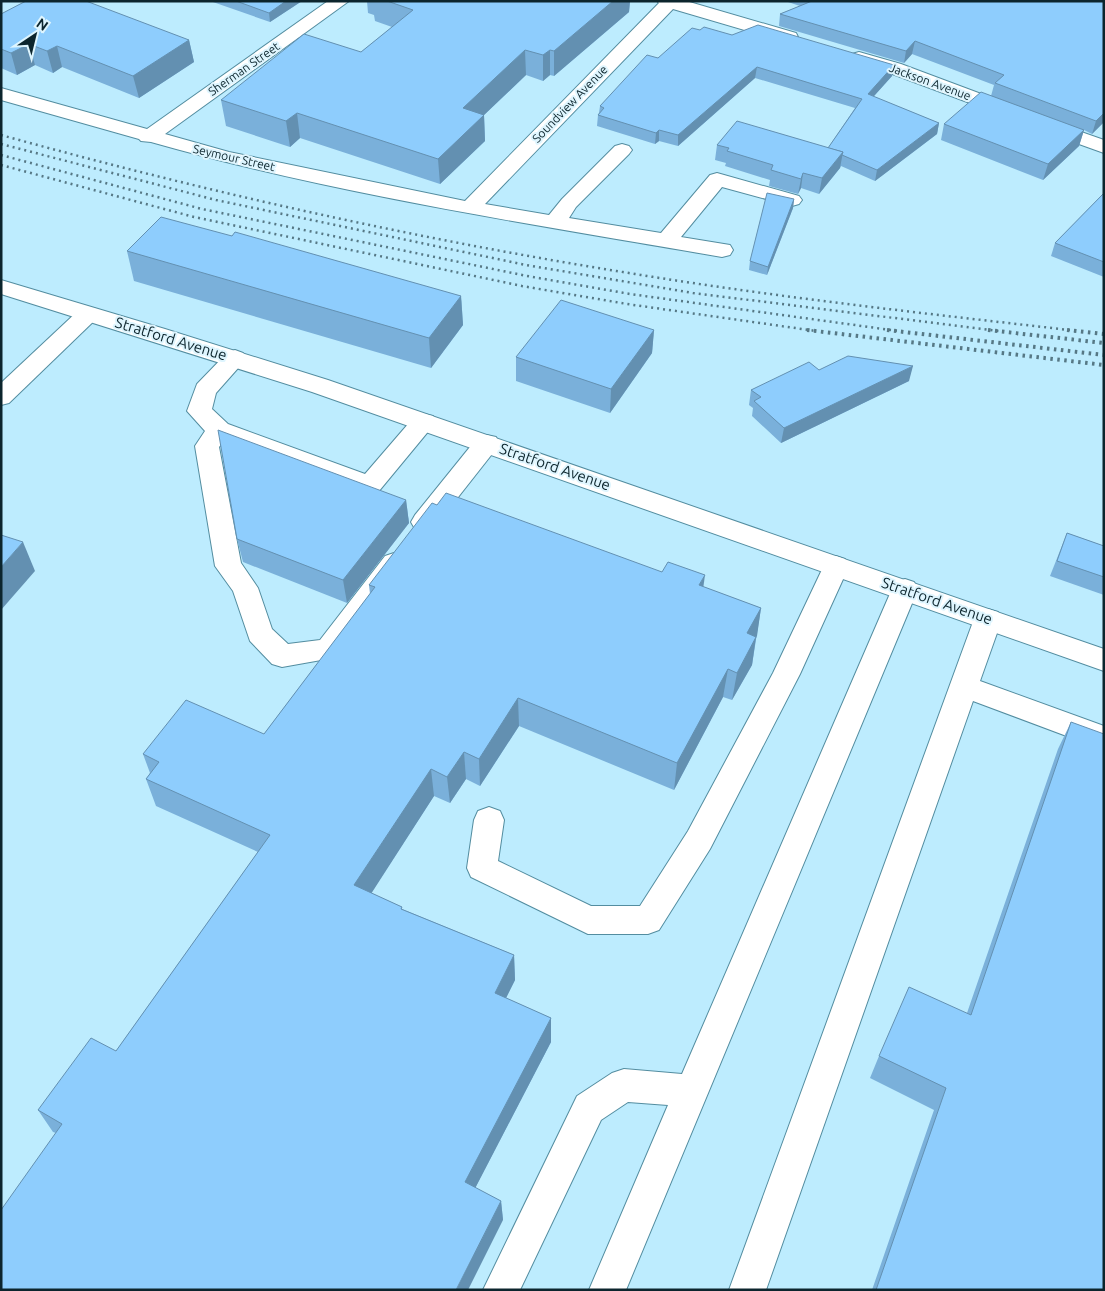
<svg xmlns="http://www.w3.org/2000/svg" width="1105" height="1291" font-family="Ubuntu,sans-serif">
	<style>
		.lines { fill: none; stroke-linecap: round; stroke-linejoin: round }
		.minor-casing { stroke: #538da0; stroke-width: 2 }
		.major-casing { stroke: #538da0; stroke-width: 2 }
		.minor { fill: #fff; fill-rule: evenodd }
		.major { fill: #fff; fill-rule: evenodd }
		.rail-far1 { stroke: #567885; stroke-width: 2.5; stroke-dasharray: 2 4; stroke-linecap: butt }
		.rail { stroke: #567885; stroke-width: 4; stroke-dasharray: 2.5 4.5; stroke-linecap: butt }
		.wall { fill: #7ab0da }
		.shaded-wall { fill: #6390b1 }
		.building { fill: #8ecdfd; stroke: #6390b1 }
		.labels { text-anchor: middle; stroke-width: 4; stroke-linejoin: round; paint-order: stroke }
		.far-street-label { font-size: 12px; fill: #0c252d; stroke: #def5fe }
		.street-label { font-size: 15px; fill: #0c252d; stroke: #def5fe }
	</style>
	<rect width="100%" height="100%" fill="#bdecfe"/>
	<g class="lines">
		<g class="minor-casing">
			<g id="minor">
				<path d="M328,1H349L165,134L229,152L465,201L659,3L657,1H686L796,33L798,37L796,41L789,43L673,9L485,204L549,215L562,199L615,146L622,144L629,146L632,150L629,154L576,207L569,218L661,233L710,175L717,173L799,196L802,200L799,204L792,206L722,187L681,237L730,245L733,250L730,255L722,257C531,224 338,195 151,142L141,141L139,139L1,100V88L147,129Z"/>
				<path d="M859,52L901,64L1016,107L1019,111L1016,115L1009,117L1002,115L887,72L852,62L850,58L852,54Z"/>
				<path d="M1047,120L1104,140V153L1040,130L1037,126L1040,122Z"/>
				<path d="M88,307L96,309L99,314L96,319L9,403L1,405V383L80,309Z"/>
				<path d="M235,350L243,353L247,358L216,393L212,409L228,424L365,474L415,416L424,414L433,416L436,422L379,491L370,494L224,441L219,447L241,563L258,588L272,629L288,644L320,640L385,556L394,553L403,556L407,563L338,657L282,667L272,664L250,641L233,591L215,566L195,446L205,431L187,411L197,384L227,353Z"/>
				<path d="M487,435L496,437L499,443L496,449L433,529L424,531L415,529L411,522L415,515L478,437Z"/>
				<path d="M836,556L845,559L849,566L800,674L710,849L659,930L648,934H588L471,877L467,868L474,820L478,811L489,807L500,811L504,820L498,861L591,906H640L688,831L773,673L827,559Z"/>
				<path d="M905,579L914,582L918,589L626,1290H589L668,1105L628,1102L601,1120L520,1290H483L577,1096L612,1073L624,1069L682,1074L892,589L896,582Z"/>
				<path d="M988,609L998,612L1002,619L980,681L1104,726V750L973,701L766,1290H729L974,619L978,612Z"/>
			</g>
		</g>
		<g class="major-casing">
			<path id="major" d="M1,280L165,329L328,380L1104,649V671L312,392L1,294Z"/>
		</g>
		<use href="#minor" class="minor"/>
		<use href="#major" class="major"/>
		<g class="rail-far1">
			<path d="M1,135C210,193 421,240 635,274C782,298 930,314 1078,331"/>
			<path d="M1,144L216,200L526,265L693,293L999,331"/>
			<path d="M1,155L202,209L527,276L630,294L898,331"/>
			<path d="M1,165L194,217L522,286L627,304L816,331"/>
		</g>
		<g class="rail">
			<path d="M807,330L1104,365"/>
			<path d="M887,330L1104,355"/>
			<path d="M988,330L1104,343"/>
			<path d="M1067,330L1104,334"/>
		</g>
	</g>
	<g class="wall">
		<path d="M210,1H302L270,22Z"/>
		<path d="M367,1H630L629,12L554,76L550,75L543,81L526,75L484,115L485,141L440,184L300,138L290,147L226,126L221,100L361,52L392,27L375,21L374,15L368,13Z"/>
		<path d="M785,1H1104V122L1092,134L1084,130L1079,146L1043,180L941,140L944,124L991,96L994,85L912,54L904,63L779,26L780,14L800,6Z"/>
		<path d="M1,14L189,40L194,62L139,98L62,67L53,73L35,65L17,75L1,68Z"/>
		<path d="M700,30L732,35L892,76L873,97L939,123L937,134L875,181L841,166L840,168L819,194L801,188L798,194L769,186L770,180L725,166L726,163L715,160L717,145L828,148L855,108L755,78L678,146L659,141L655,144L597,126L598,115L599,113L600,106L658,58Z"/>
		<path d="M1104,193V277L1051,256L1055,243Z"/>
		<path d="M794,199L793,208L767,275L749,270L750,261Z"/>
		<path d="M127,251L461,296L463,325L431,368L134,281Z"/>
		<path d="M654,330L652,353L610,413L516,381V357Z"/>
		<path d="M819,370L909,381L781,443L752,416L753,408L749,405L751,390Z"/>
		<path d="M406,500L409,523L347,603L243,562L237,539Z"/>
		<path d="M1067,533L1104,546V595L1050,576Z"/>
		<path d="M369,585L703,587L761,608L752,665L732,700L723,697L674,790L519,726L480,786L466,779L450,803L434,796L371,893L402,907V909L514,955L515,980L506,998L551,1018V1042L475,1188L501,1201L503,1220L56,1133L53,1132L38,1110L116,1051L258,852L156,806L146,779L150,773L143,754L264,734L370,594Z"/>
		<path d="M1071,722L1104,1290H872L934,1110L870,1078L879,1056L967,1013L1058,749Z"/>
	</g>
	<g class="shaded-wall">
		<path d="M286,1H302L270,22L269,13Z"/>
		<path d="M613,1H630L629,12L554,76V51Z"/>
		<path d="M189,40L194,62L139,98L133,76Z"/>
		<path d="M915,41L912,54L904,63L906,51Z"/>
		<path d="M29,44L35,65L17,75L11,53Z"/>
		<path d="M57,46L62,67L53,73L47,51Z"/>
		<path d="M525,50L526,75L484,115L485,141L440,184L438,159L463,108Z"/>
		<path d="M550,50V75L543,81V55Z"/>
		<path d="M894,65L892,76L866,105L868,94Z"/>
		<path d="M757,67L755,78L678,146V135Z"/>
		<path d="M297,113L300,138L290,147L286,121Z"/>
		<path d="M1104,113V122L1092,134L1096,121Z"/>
		<path d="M939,123L937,134L875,181L877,170Z"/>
		<path d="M659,130V141L655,144L656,133Z"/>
		<path d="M1084,130L1079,146L1043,180L1048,164Z"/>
		<path d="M843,152L840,168L819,194L822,178Z"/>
		<path d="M803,173L801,188L798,194L801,179Z"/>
		<path d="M794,199L793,208L767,275L768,267Z"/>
		<path d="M461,296L463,325L431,368L429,338Z"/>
		<path d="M654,330L652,353L610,413L611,389Z"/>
		<path d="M913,366L909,381L781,443L784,428Z"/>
		<path d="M406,500L409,523L347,603L343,580Z"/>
		<path d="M23,542L35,571L1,610V567Z"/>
		<path d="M705,575L701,604L699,585Z"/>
		<path d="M761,608L757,636L743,661L747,633Z"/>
		<path d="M756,637L752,665L732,700L737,673Z"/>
		<path d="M728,669L723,697L674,790L677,763Z"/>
		<path d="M518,698L519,726L480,786L479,759Z"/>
		<path d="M464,752L466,779L450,803L447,777Z"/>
		<path d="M431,769L434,796L360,911L354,885Z"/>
		<path d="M514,955L515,980L497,1016L495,993Z"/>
		<path d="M551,1018V1042L468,1202L465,1182Z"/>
		<path d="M501,1201L503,1220L468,1290H456Z"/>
	</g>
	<g class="building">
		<path d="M26,1H86L189,40L133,76L57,46L47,51L29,44L11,53L1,49V14Z"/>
		<path d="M236,1H286L269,13Z"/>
		<path d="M387,1H613L554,51L550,50L543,55L525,50L463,108L484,115L438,159L297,113L286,121L221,100L304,34L361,52L413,10Z"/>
		<path d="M812,1H1104V113L1096,121L995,83L1004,75L915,41L906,51L780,14Z"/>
		<path d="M758,25L894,65L868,94L939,123L877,170L842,155L843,152L828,148L862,99L757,67L678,135L659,130L656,133L598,115L604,108L600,106L647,55L658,58L692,28L700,30L704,27L732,35Z"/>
		<path d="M981,92L1084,130L1048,164L944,124Z"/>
		<path d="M737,121L843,152L822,178L803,173L801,179L771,170L773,165L727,151L729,148L717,145Z"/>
		<path d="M767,193L794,199L768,267L750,261Z"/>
		<path d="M1104,193V262L1055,243Z"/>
		<path d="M161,217L232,236L235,232L461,296L429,338L127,251Z"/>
		<path d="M561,300L654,330L611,389L516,357Z"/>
		<path d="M848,356L913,366L784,428L754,401L761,397L751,390L809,362L819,370Z"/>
		<path d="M218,430L406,500L343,580L237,539Z"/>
		<path d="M446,493L662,572L668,562L705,575L699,585L761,608L747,633L756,637L737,673L728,669L677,763L518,698L479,759L464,752L447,777L431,769L354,885L402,907L401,909L514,955L495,993L551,1018L465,1182L501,1201L456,1290H1V1210L62,1124L38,1110L91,1038L116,1051L270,835L146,779L159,762L143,754L186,700L264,734L375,587L369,585L432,503L437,505Z"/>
		<path d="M1067,533L1104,546V577L1057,561Z"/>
		<path d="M1,535L23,542L1,567Z"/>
		<path d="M1071,722L1104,734V1290H876L946,1088L879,1056L909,987L971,1015Z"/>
	</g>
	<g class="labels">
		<g class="far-street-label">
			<text transform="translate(244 69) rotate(-35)" y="4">Sherman Street</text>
			<text transform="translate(930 82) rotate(20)" y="4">Jackson Avenue</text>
			<text transform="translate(570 104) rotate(-46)" y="4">Soundview Avenue</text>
			<text transform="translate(234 158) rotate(13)" y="4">Seymour Street</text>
		</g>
		<g class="street-label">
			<text transform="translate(171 339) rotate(17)" y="5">Stratford Avenue</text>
			<text transform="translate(555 467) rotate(19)" y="5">Stratford Avenue</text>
			<text transform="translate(937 601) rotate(19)" y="5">Stratford Avenue</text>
		</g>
	</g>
	<rect width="1105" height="1291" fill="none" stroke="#0c252d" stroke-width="5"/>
	<g transform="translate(35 35) rotate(35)" stroke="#def5fe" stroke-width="4" paint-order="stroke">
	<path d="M0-4L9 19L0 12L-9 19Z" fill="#0c252d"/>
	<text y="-8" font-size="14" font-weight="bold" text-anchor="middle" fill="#0c252d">N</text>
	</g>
</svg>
